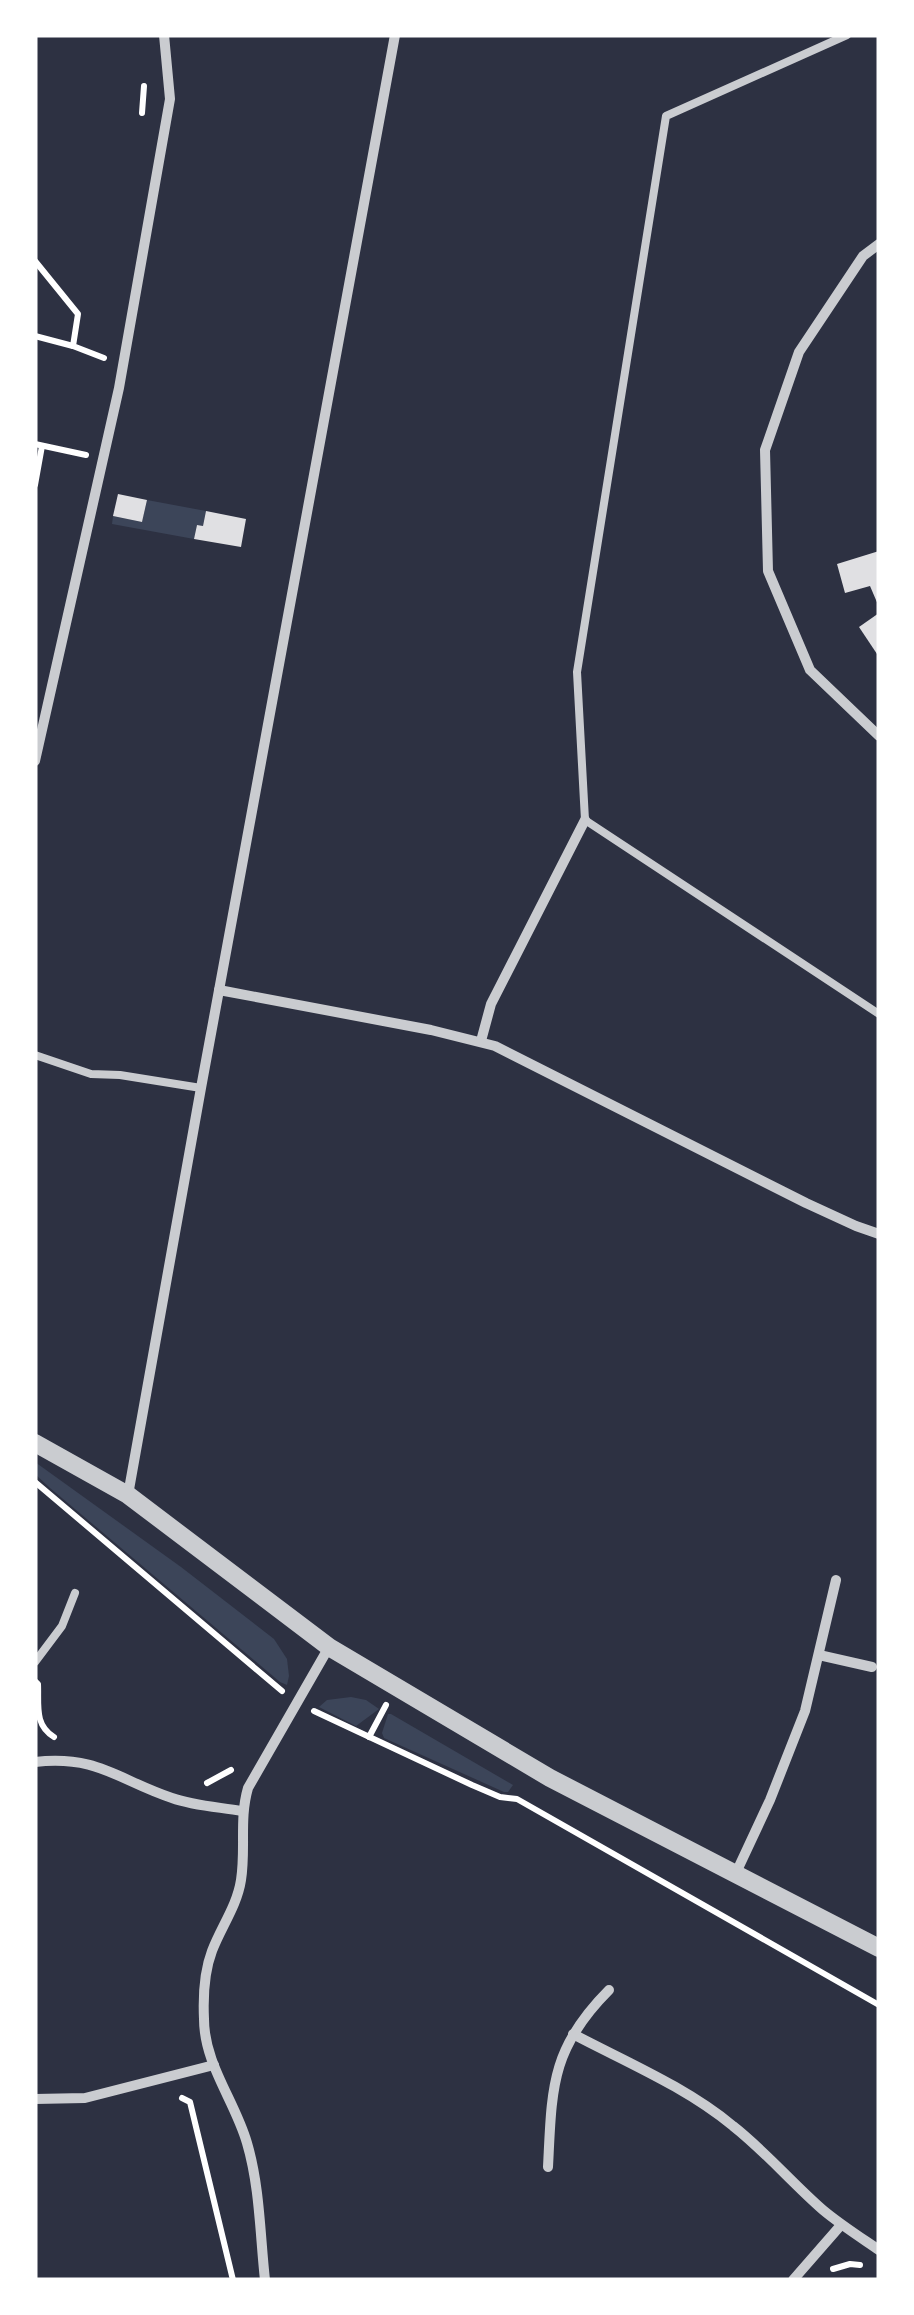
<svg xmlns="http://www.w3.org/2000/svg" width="914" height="2315" font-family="Barlow,sans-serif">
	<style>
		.green { fill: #3c4559 }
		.building { fill: #e0e0e3 }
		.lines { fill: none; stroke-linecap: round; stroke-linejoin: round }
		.path { stroke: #fff; stroke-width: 6 }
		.service { stroke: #caccd0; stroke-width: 8 }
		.minor { stroke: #caccd0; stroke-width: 10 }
		.tertiary { stroke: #caccd0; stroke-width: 18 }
	</style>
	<rect width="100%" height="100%" fill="#2d3142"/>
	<g class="green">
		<path d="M147,500L206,511L203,526L197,525L194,539L112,524L113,516L142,522Z"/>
		<path d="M35,1462L181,1567L274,1639L287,1659L289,1676L287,1685L280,1682L50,1488L35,1474Z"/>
		<path d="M351,1697L366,1700L379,1709L356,1726L319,1707L327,1700Z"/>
		<path d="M388,1714H391L513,1785L508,1792H504L384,1738L382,1733Z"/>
	</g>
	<g class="building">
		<path d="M118,494L147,500L142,522L113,516Z"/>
		<path d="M206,511L246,519L241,547L194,539L197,525L203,526Z"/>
		<path d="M879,551V607L870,586L845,593L837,564Z"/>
		<path d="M879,613V657L859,627Z"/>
	</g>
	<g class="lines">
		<g class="path">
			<path d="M142,113L144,86"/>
			<path d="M35,261L78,314L73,346L104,358"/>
			<path d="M35,336L73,346"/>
			<path d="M35,444L86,455"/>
			<path d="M35,485L42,446"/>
			<path d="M35,1482L282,1691"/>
			<path d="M36,1682L38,1684C39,1705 34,1725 54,1737"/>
			<path d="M314,1711L472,1785L500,1797L517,1799L879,2005"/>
			<path d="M369,1737L386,1705"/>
			<path d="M207,1783L231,1770"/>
			<path d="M182,2098L190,2102L233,2280"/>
			<path d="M833,2269L850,2264L860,2265"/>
		</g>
		<g class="service">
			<path d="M847,35L666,116L577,672L585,820L879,1014"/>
			<path d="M35,1055L91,1074L120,1075L201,1088"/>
			<path d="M35,1662L62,1626L75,1593"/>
		</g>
		<g class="minor">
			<path d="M879,244L863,256L799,352L765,450L768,571L810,670L879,736"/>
			<path d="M35,761L119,388L170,99L164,35"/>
			<path d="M219,990L431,1030L495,1046L806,1203L856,1226L879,1234"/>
			<path d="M481,1041L491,1004L585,820"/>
			<path d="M128,1495L201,1088L395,35"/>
			<path d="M819,1655L872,1667"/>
			<path d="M35,1762C98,1755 118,1780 172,1798C194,1806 219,1807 242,1811"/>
			<path d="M735,1875L770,1800L805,1711L836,1580"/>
			<path d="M573,2034C626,2062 686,2087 733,2126C765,2151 792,2183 823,2210C841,2225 860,2237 879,2250"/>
			<path d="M35,2099L85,2098L214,2065"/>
			<path d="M548,2167C552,2089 550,2049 609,1990"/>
			<path d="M265,2280C260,2235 260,2187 247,2143C235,2101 204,2064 204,2019C203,1997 204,1972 212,1951C221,1927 237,1906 241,1880C246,1849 239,1819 248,1788L329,1647"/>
			<path d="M793,2280L841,2225"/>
		</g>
		<path class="tertiary" d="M35,1443L128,1495L329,1647L550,1778L879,1948"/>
	</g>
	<rect width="914" height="2315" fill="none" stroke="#ffffff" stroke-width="75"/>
</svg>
